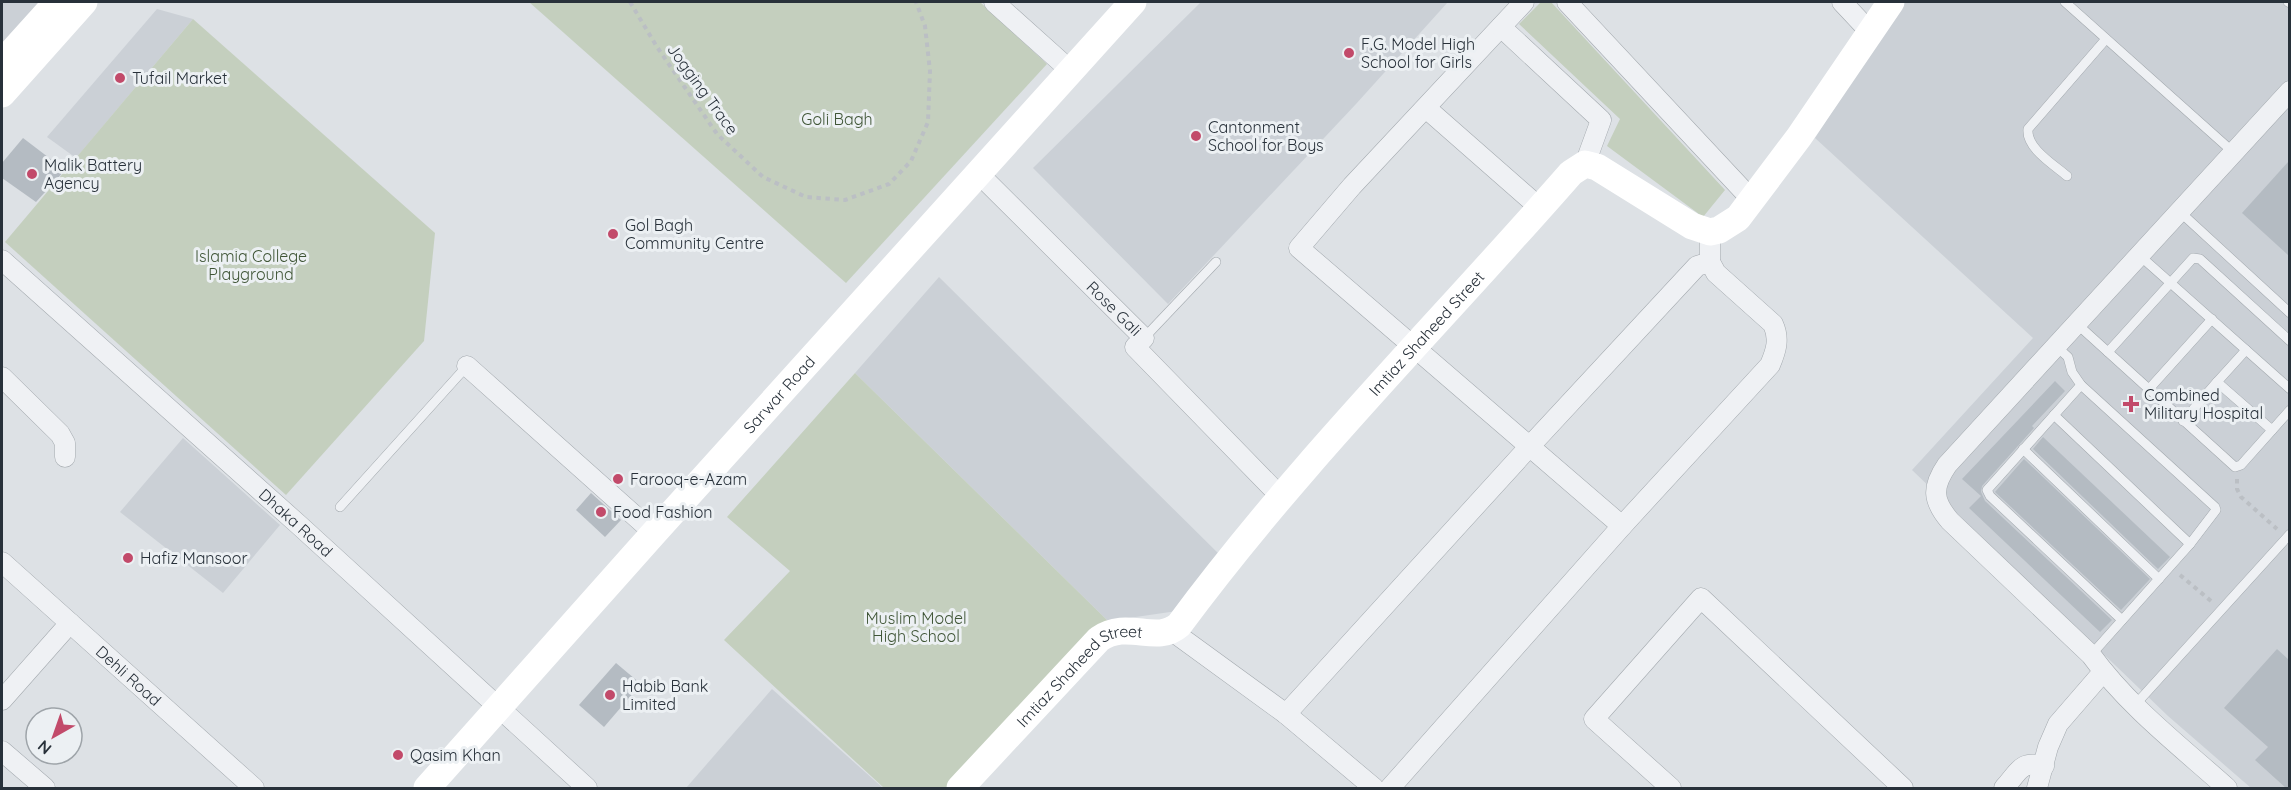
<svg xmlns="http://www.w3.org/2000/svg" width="2291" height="790" font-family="Quicksand,sans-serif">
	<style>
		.built { fill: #cbd0d6 }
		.green { fill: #c4cfbe }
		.building { fill: #b4bbc2 }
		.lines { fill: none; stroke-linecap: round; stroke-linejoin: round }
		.lane-casing { stroke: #a3a9ae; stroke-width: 10 }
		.street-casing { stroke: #a3a9ae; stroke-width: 21 }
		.path { stroke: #bbbfc4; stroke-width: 4; stroke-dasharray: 4.5 4.5; stroke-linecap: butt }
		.lane { stroke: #eff1f4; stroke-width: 9 }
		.street { stroke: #eff1f4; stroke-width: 20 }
		.secondary { stroke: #fff; stroke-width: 27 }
		.poi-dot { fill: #c24a6a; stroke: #ecf0f3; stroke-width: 2 }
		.labels { text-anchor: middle; stroke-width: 6; stroke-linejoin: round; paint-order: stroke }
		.poi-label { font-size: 16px; fill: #28313a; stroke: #ecf0f3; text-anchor: start }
		.street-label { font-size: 16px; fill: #28313a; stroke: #ecf0f3 }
		.park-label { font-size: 16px; fill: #3f5536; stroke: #ecf0f3 }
	</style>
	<rect width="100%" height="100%" fill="#dde1e5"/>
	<g class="built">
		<path d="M2,2H80L2,93Z"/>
		<path d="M1201,2H1448L1356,104L1168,304L1033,168Z"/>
		<path d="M1903,2H2289V788H2251L2168,716L1912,470L2033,338L1815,138Z"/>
		<path d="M157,9L193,19L76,158L47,137Z"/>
		<path d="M939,277L1224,559L1177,611L1108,621L855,373Z"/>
		<path d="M183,438L280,525L223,593L120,512Z"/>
		<path d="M772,689L883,788H686Z"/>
	</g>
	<g class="green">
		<path d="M529,2H980L1047,64L846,283Z"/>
		<path d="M1541,2H1551L1725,190L1703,217L1607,146L1620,119L1519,24Z"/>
		<path d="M193,19L435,233L424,341L286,495L5,242Z"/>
		<path d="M855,373L1108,621L952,788H884L724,640L790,571L727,517Z"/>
	</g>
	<g class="building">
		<path d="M23,138L65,170L36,202L2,178V163Z"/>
		<path d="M2289,161V256L2242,213Z"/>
		<path d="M2055,381L2065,391L2032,426L2034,428L1982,486L1981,492L1985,501L2112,620L2100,632L1969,508L1981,496L1962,479Z"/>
		<path d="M2043,437L2170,557L2158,569L2033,449Z"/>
		<path d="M2024,459L2150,579L2121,610L1995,492Z"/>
		<path d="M591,493L621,520L605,537L576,510Z"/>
		<path d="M2277,649L2289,660V789H2287L2255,760L2268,747L2224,708Z"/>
		<path d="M616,663L641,684L604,727L579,705Z"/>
	</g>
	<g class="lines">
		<g class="lane-casing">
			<g id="lane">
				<path d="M2065,2L2233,152"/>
				<path d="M2288,2L2290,3"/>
				<path d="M2067,176C2053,164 2026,148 2028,129L2106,39"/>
				<path d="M2179,211L2290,313"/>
				<path d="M2139,255L2290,389"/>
				<path d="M2077,324L2235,467L2241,465L2290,410"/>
				<path d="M1144,338L1216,262"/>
				<path d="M2057,347L2068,357L2072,372L2081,385L2215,507L2216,510L2190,544L2091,655"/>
				<path d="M2108,352L2193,258L2200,259L2290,341"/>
				<path d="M2217,382L2246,350"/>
				<path d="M2081,385L1987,490L1990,496L2122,620"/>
				<path d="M2149,389L2212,319"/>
				<path d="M2054,415L2190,544"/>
				<path d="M2183,421L2217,382L2272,430"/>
				<path d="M2023,449L2159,579"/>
				<path d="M340,507L467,366"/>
				<path d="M2135,705L2290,534"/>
			</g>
		</g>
		<g class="street-casing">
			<g id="street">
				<path d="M994,2L1071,71"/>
				<path d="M1524,2L1352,186L1299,248L1622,526"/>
				<path d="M1567,2L1752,200"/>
				<path d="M1842,2L1871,33"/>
				<path d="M1501,27L1601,120L1585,164"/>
				<path d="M1426,108L1540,208"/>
				<path id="s1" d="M978,173L1144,338L1135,347L1281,497"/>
				<path id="s2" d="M2,260L299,525L587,788"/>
				<path d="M467,366L654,533"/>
				<path d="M2,377L60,434L65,443V457"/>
				<path id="s3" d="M2,562L254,788"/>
				<path d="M1172,631L1286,714L1374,788"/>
				<path d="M2,700L70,623"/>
				<path d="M1286,714L1529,447L1697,266L1710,262"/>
				<path d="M2,751L45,788"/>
				<path d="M1390,788L1622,526L1770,365C1776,351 1780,339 1773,324L1716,273L1710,262V232"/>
				<path d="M1671,788L1594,719L1701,598L1903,788"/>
				<path d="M2004,788C2019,772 2020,760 2044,766"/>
				<path d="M2037,788L2048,747L2058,724L2103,672"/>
				<path d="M2227,788C2180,746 2128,706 2091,655L1950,521C1932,500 1932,487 1947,465L2290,91"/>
			</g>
		</g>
		<g class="path">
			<path d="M630,2L657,47L717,134L763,177L806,197L845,200L889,184L911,161L928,122L930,71L925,26L916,2"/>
			<path d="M2237,479V489L2241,497L2277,529"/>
			<path d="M2180,575L2211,601"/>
		</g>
		<use href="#lane" class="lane"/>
		<use href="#street" class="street"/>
		<g class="secondary">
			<path d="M2,63L57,2"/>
			<path d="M2,94L84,2"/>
			<path id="s4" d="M427,788L654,533L1133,2"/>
			<path id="s5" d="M960,788L1099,639C1128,619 1156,645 1179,625C1298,464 1440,323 1571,173L1585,164L1597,167L1692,226L1710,232L1719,230L1738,218L1799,137L1891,2"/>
		</g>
	</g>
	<g class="poi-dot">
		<circle cx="1349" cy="53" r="6"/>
		<circle cx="120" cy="78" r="6"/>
		<circle cx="1196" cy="136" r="6"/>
		<circle cx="32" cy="174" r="6"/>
		<circle cx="613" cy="234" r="6"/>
		<path d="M2128 395h6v6h6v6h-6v6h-6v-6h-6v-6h6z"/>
		<circle cx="618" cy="479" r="6"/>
		<circle cx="601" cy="512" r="6"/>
		<circle cx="128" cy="558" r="6"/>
		<circle cx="610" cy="695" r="6"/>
		<circle cx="398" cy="755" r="6"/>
	</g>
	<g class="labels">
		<g class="poi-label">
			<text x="1361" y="50">F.G. Model High<tspan x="1361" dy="18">School for Girls</tspan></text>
			<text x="132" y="84">Tufail Market</text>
			<text x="1208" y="133">Cantonment<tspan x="1208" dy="18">School for Boys</tspan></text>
			<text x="44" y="171">Malik Battery<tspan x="44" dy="18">Agency</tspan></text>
			<text x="625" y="231">Gol Bagh<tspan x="625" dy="18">Community Centre</tspan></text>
			<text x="2144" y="401">Combined<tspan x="2144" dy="18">Military Hospital</tspan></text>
			<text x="630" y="485">Farooq-e-Azam</text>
			<text x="613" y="518">Food Fashion</text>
			<text x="140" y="564">Hafiz Mansoor</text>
			<text x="622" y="692">Habib Bank<tspan x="622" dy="18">Limited</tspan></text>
			<text x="410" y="761">Qasim Khan</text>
		</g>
		<g class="street-label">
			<text transform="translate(703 89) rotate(54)" y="6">Jogging Trace</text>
			<text dy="6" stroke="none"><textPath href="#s1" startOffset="192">Rose Gali</textPath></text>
			<text dy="6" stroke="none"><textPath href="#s5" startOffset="670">Imtiaz Shaheed Street</textPath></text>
			<text dy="6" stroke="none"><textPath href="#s4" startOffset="528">Sarwar Road</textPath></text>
			<text dy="6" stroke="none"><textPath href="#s2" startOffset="394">Dhaka Road</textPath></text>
			<text dy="6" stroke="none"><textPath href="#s3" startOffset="170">Dehli Road</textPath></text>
			<text dy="6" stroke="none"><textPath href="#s5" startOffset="168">Imtiaz Shaheed Street</textPath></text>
		</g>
		<g class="park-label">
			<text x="837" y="125">Goli Bagh</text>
			<text x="251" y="262">Islamia College<tspan x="251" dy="18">Playground</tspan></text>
			<text x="916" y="624">Muslim Model<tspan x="916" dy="18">High School</tspan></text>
		</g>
	</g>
	<rect width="2291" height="790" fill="none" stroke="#28313a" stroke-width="6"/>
	<g transform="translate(54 736) rotate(220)"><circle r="28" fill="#ecf0f3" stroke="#9ea4a9" stroke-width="1.5"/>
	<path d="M0-4.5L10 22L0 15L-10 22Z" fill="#c24a6a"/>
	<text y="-9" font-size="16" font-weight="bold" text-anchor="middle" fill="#28313a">N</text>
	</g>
</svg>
